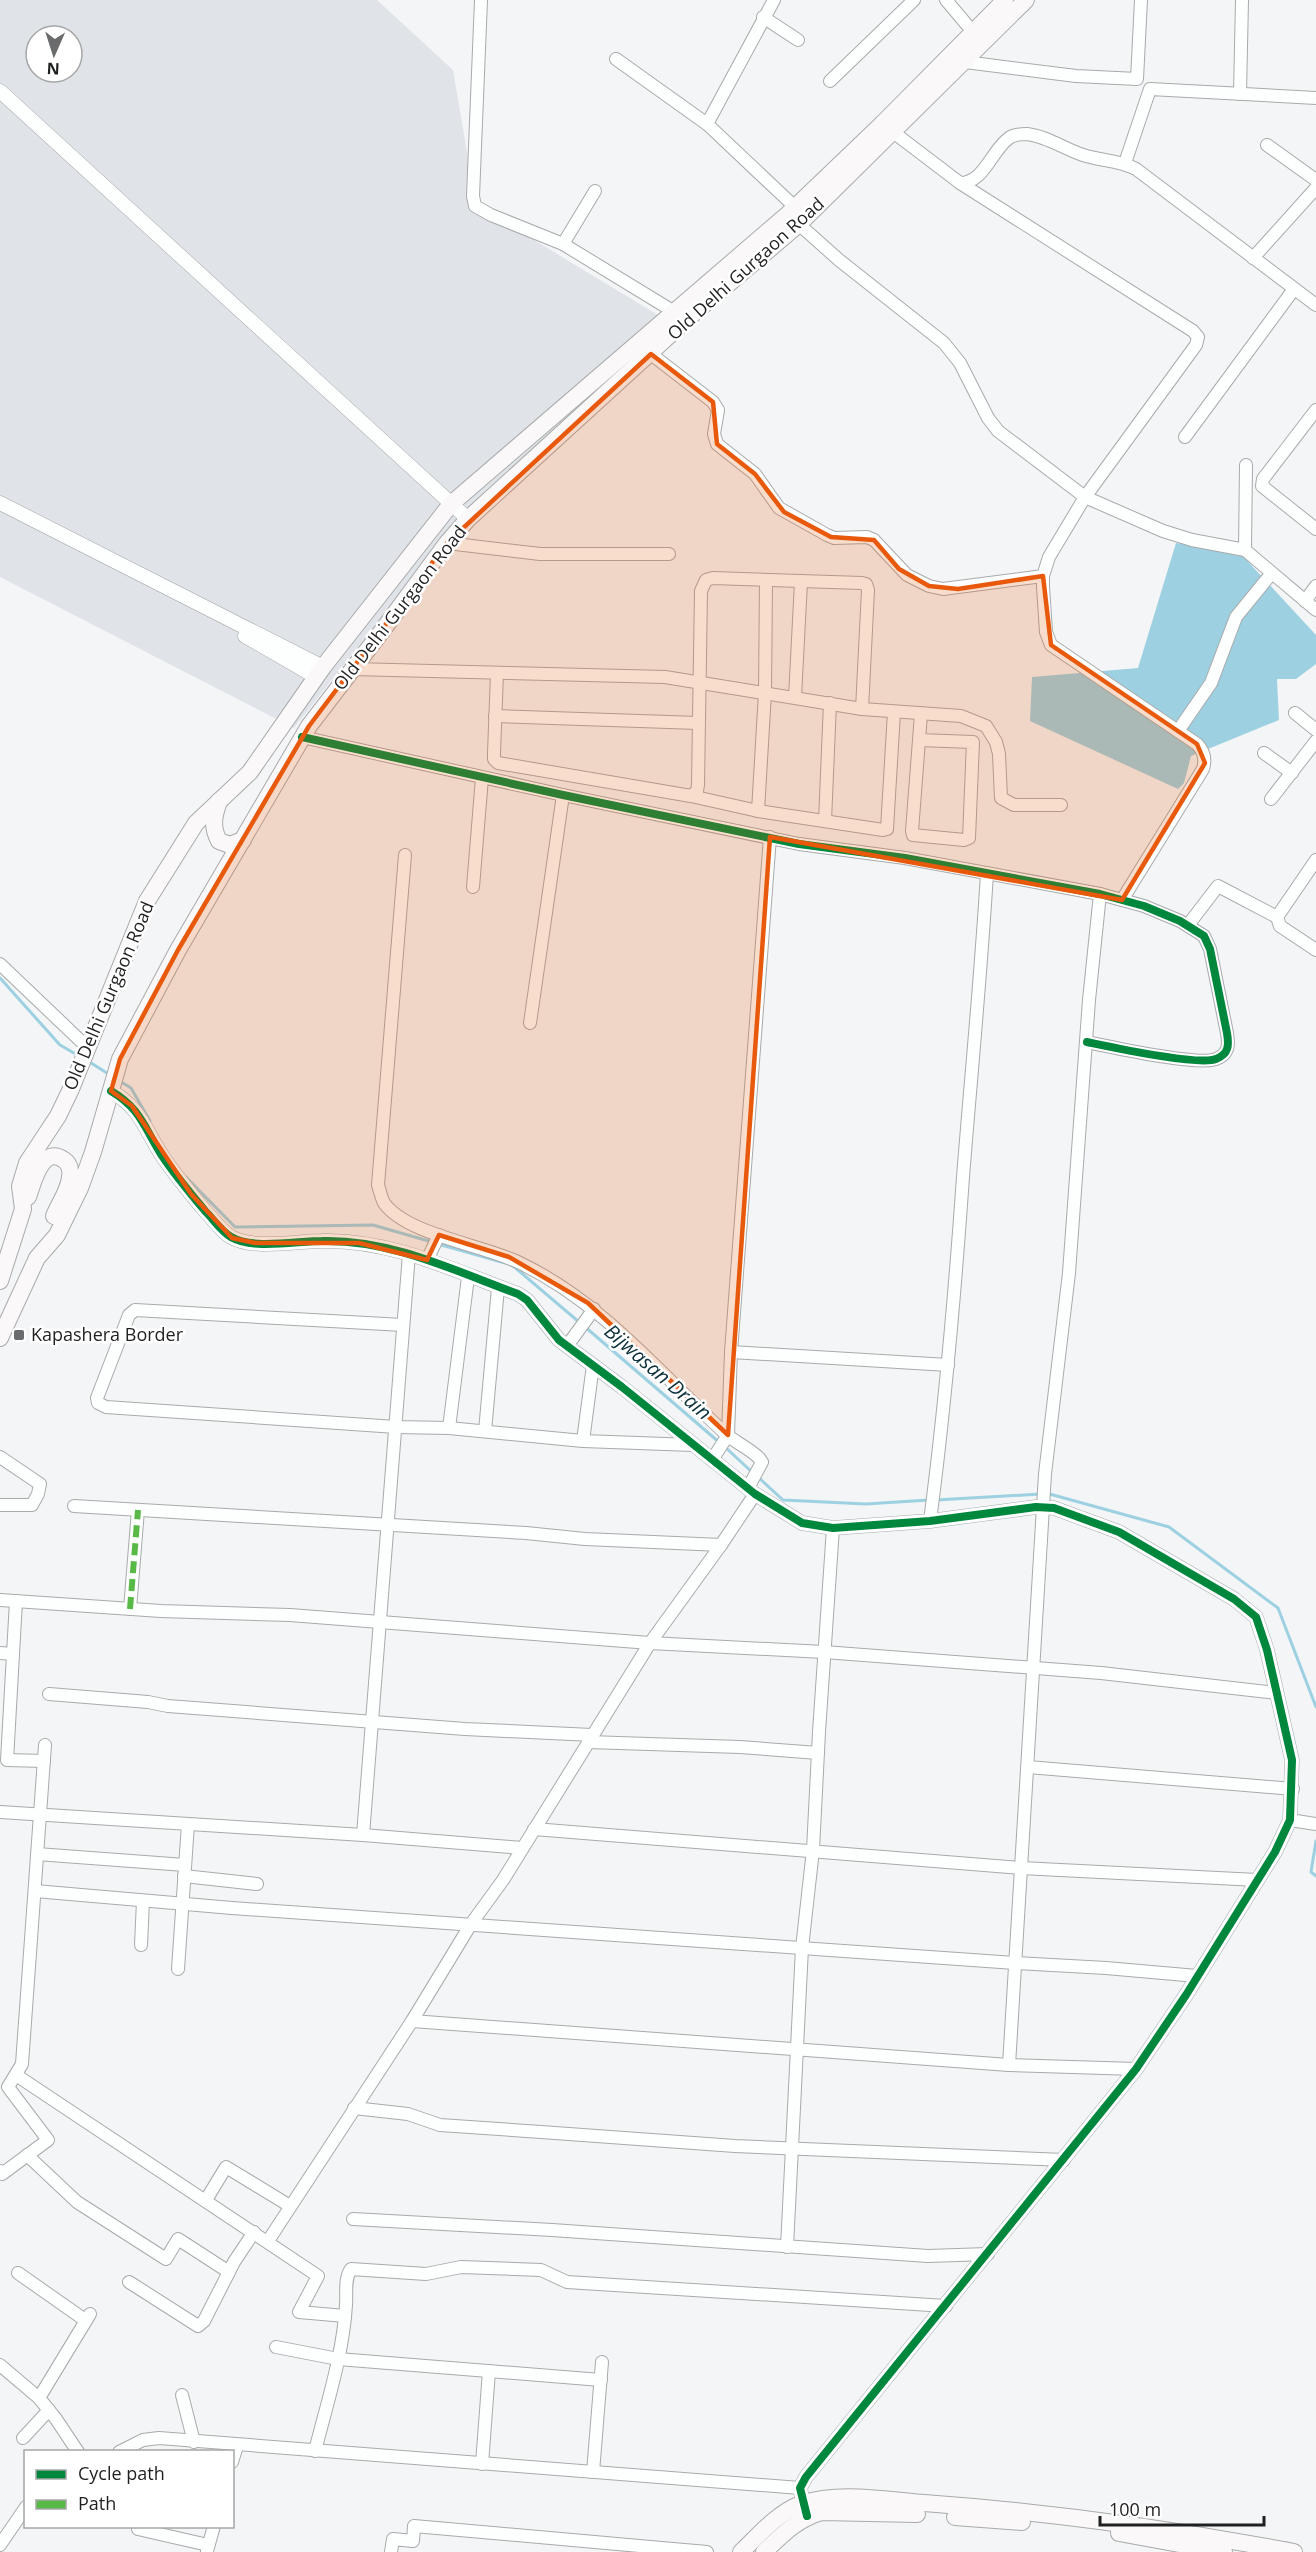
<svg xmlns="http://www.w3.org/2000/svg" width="1316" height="2552" font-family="'Open Sans',sans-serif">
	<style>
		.built { fill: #e0e4e9; fill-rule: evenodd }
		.water { fill: #9dd1e2 }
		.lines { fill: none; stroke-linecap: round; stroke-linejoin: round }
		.stream { stroke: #9dd1e2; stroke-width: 3 }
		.minor-casing { stroke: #a8aaab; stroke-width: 14 }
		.tertiary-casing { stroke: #a8aaab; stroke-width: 15 }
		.secondary-casing { stroke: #a8aaab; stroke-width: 18 }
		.minor { stroke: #fdfefe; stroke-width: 12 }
		.tertiary { stroke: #fdfefe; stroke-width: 14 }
		.secondary { stroke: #faf8f8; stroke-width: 16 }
		.quiet { stroke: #58b947; stroke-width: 6; stroke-dasharray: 12 6; stroke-linecap: butt }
		.cycleway-casing { stroke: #fff; stroke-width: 11 }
		.cycleway { stroke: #00873e; stroke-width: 8 }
		.marked { fill: #e8590c; fill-opacity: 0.2; stroke: #e8590c; stroke-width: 4.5; stroke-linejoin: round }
		.poi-dot { fill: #696b6c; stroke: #fff; stroke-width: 2 }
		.labels { text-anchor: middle; stroke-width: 5; stroke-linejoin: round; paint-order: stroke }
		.street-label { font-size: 18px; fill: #1f2021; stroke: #fff }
		.poi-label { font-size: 18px; fill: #1f2021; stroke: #fff; text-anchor: start }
		.water-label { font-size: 20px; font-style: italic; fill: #0d323c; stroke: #fff }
	</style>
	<rect width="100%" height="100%" fill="#f3f5f7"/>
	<path class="built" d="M0,0H377L453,70L476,205L678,327L442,541L294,728L0,577ZM36,36H72V72H36Z"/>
	<path class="water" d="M1176,543L1240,553L1316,635V664L1296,679H1277L1279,720L1191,756L1184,783L1178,789L1030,721L1032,677L1138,668Z"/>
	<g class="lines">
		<g class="stream">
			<path d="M0,978L60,1045L79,1056"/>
			<path d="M88,1061L110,1075"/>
			<path d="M118,1080L131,1088L150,1121"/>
			<path d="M186,1177L235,1227L373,1225L432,1242"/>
			<path d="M438,1244L512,1265L579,1322"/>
			<path d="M584,1326L720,1443"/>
			<path d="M725,1447L753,1473"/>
			<path d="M758,1477L783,1500L866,1504L929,1500"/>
			<path d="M1046,1493L1169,1527L1278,1608L1316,1707"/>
			<path d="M936,1500L1040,1494"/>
			<path d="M1316,1841L1311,1872L1316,1876"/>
		</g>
		<g class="minor-casing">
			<g id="minor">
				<path d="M481,0L473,196L475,206L491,215L563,244L681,316"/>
				<path d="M946,0L978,38"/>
				<path d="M763,17L798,40"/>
				<path d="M616,59L707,124L795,207"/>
				<path d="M965,62L1076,76L1137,79L1141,0"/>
				<path d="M830,81L914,0"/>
				<path d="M1240,94L1242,0"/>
				<path d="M707,124L774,0"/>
				<path d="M893,132L960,183C984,183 991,151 1009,138C1013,135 1022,134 1027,134C1046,136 1065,149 1083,155C1101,161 1119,160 1136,169L1316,305"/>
				<path d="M1267,145L1316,180"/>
				<path d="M1125,163L1150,89L1316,98"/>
				<path d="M960,183L1193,331L1198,337L1196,345L1085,497L1049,557L1043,576V587L1046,632L1051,645L1197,744C1204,751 1206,759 1203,769L1122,900"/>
				<path d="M793,219L839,260L944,343L960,363L988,418L998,431L1085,497L1163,531L1192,540L1245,550L1316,610"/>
				<path d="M563,244L595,191"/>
				<path d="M1253,258L1316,188"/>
				<path d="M651,354L713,402L718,410L714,434L717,444L755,474L779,508L827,535L834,538L867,537L874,540L907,575L929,586L943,589L1043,576"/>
				<path d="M1316,410L1263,479L1262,486L1316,529"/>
				<path d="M1185,437L1294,289"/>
				<path d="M447,543L540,554H669"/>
				<path d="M1245,550L1246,465"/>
				<path d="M1305,601L1316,586"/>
				<path d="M353,669L665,677L862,709L961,716L986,726L996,742L999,754L1001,798L1014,805H1061"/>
				<path d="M497,673L494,753V759L498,763L691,796L697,791L698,785L701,591L706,580L713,578L862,583L866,584L868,590L862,709"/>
				<path d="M795,697L801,582"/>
				<path d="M1295,713L1316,730"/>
				<path d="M495,716L698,723"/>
				<path d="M1178,731L1211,683L1236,617L1271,574"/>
				<path d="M302,737L563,795L799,844L905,858L1100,894L1144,906L1180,921L1204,936L1210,949L1227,1033C1229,1045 1229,1054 1216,1059C1198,1066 1111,1047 1087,1042"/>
				<path d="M919,740L973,742L969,838L964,840L913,835L912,831L921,714"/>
				<path d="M1264,753L1292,773"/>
				<path d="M691,796L758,811L883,830L887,829L894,712"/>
				<path d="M1271,799L1316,741"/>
				<path d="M758,811L765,693L766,580"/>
				<path d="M825,821L830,703"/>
				<path d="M405,855L378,1185C380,1191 381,1197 384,1203C407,1235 484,1245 520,1263C603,1303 659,1373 726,1434C736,1443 749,1448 759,1458L762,1462L748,1488"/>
				<path d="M1316,860L1277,917L1280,926L1316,950"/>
				<path d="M473,887L482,778"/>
				<path d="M1188,925L1218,886L1277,917"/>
				<path d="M0,964L88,1048"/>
				<path d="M530,1023L563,795"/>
				<path d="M427,1260L439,1235"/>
				<path d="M403,1325L135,1310L129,1315L97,1398L98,1403L106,1407L396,1427L449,1428L583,1441L693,1445"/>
				<path d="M567,1346L594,1309"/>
				<path d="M731,1352L948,1365"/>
				<path d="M449,1428L468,1277"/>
				<path d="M485,1431L498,1288"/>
				<path d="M583,1441L593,1365"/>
				<path d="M0,1457L40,1484L38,1494L32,1505H0"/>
				<path d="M712,1460L728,1435L731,1352L770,837"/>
				<path d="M74,1506L526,1533L585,1539L721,1545"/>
				<path d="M930,1521C945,1407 955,1292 963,1177C971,1076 981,975 987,873"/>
				<path d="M0,1600L161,1611L290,1615L650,1643L824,1652L1101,1673L1277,1693"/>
				<path d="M16,1601L7,1760L44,1761"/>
				<path d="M130,1609L138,1510"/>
				<path d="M0,1653L13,1654"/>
				<path d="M49,1694L148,1702L168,1706L465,1729L592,1735"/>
				<path d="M588,1742L740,1747L818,1753"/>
				<path d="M1028,1767L1293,1789"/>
				<path d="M0,1812L363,1835L522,1848"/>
				<path d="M1290,1820L1316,1824"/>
				<path d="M534,1829L1021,1868L1257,1880"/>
				<path d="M363,1835L409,1254"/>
				<path d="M37,1854L185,1865"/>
				<path d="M184,1876L257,1884"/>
				<path d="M35,1891L232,1908L1015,1963L1106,1968L1197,1976"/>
				<path d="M141,1945L143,1901"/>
				<path d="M178,1969L188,1824"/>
				<path d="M412,2021L1009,2065L1136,2069"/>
				<path d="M1009,2065L1045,1474L1069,1273L1089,1000L1100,894"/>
				<path d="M16,2075L318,2276L299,2312L345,2316"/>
				<path d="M354,2108L408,2114L440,2125L541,2132L735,2146L1064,2160"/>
				<path d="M27,2155L77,2202L166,2259L178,2239L229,2272"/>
				<path d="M0,2171L2,2174L48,2140L8,2087L22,2064L45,1745"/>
				<path d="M206,2200L226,2167L290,2206"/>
				<path d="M353,2219L552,2230L928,2256L988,2254"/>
				<path d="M268,2241L412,2021L471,1924L503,1880L650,1643L721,1545L755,1494"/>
				<path d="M787,2247L802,1948L813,1850L819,1732L833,1528"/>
				<path d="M18,2273L85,2320"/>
				<path d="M129,2282L198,2326L204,2321L234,2262L254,2232"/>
				<path d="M276,2347L338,2359L601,2380"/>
				<path d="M0,2365L39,2398L56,2419L78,2452"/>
				<path d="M182,2395L194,2442"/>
				<path d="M39,2398L90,2314"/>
				<path d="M23,2438L49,2410"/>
				<path d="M315,2451C327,2403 343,2355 346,2305C347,2293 344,2279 351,2269L426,2274L461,2267L541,2270L567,2282L946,2306"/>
				<path d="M119,2452L143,2440L159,2438L800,2488"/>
				<path d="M232,2462L237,2446"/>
				<path d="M482,2464L489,2371"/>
				<path d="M593,2472L602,2362"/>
				<path d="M138,2529L208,2545"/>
				<path d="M0,2545L26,2507"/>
				<path d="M207,2551L214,2526"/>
				<path d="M391,2552L393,2539L413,2541L414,2526L707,2552"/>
			</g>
		</g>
		<g class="tertiary-casing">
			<g id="tertiary">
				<path d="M0,91L468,519"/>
				<path d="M0,503L323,667"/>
				<path d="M245,636L316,677"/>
				<path d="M111,1091C140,1108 144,1127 161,1154C174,1174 190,1193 206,1212C214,1220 221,1231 231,1237C253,1250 297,1241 322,1241C391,1239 455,1271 518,1294L527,1300L559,1340L622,1387L755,1494L802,1523L833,1528L930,1521L1036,1507L1054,1508L1119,1532L1234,1599L1256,1617L1267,1650L1292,1760L1290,1820L1275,1852L1186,1995L1136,2069L806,2477L800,2488L805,2511"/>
			</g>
		</g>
		<g class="secondary-casing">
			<g id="secondary">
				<path d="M219,801C214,816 211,826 219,841L230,845L243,840"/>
				<path d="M28,1197C33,1183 42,1144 64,1160C70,1164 71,1171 70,1177C69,1190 59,1204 54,1216"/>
				<path d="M0,1281L23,1209L20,1186L27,1163L58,1116L71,1089L147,901L196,823L250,772L323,667L451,504L788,214L882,124L1005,0"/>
				<path d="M0,1338L37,1258L57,1235L80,1188L93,1152L120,1059L178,950L309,726L382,631L447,543L468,519L686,320L799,224L1026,0"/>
				<path d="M955,2517L1022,2522"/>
				<path d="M1119,2533L1224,2552"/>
				<path d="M741,2552C759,2535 777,2513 801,2504C839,2491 885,2500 924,2503C1049,2512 1171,2529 1294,2552"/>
				<path d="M764,2552C782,2535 797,2519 821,2512L917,2514"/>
			</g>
		</g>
		<use href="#minor" class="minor"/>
		<use href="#tertiary" class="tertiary"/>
		<use href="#secondary" class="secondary"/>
		<path class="quiet" d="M130,1609L138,1510"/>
		<g class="cycleway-casing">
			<g id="cycleway">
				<path d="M302,737L563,795L799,844L905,858L1100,894L1144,906L1180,921L1204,936L1210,949L1227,1033C1229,1045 1229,1054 1216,1059C1198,1066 1111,1047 1087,1042"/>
				<path d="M111,1091C140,1108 144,1127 161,1154C174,1174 190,1193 206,1212C214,1220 221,1231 231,1237C253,1250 297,1241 322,1241C391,1239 455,1271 518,1294L527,1300L559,1340L622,1387L755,1494L802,1523L833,1528L930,1521L1036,1507L1054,1508L1119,1532L1234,1599L1256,1617L1267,1650L1292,1760L1290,1820L1275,1852L1186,1995L1136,2069L806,2477L800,2488L807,2516"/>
			</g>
		</g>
		<use href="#cycleway" class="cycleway"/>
	</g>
	<path class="marked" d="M651,354L713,402L717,444L755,474L784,512L831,537L874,540L899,569L929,586L958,589L1043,576L1051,645L1197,744L1205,763L1122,900L770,837L728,1435L588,1303L509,1257L439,1235L427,1260L359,1243H255L232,1238L191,1194L132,1106L111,1091L120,1059L178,950L309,726L447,543Z"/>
	<rect class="poi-dot" x="13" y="1329" width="12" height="12" rx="3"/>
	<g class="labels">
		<g class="street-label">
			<text transform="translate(746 269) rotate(-42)" y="6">Old Delhi Gurgaon Road</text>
			<text transform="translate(400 608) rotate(-52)" y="6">Old Delhi Gurgaon Road</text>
			<text transform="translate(109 996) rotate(-67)" y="6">Old Delhi Gurgaon Road</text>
		</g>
		<g class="poi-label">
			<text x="31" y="1341">Kapashera Border</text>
		</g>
		<g class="water-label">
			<text transform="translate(658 1372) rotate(41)" y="7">Bijwasan Drain</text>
		</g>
	</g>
	<rect x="24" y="2450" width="210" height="78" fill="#ffffff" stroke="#a5a6a6" stroke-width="1.5"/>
	<rect x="36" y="2470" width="30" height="9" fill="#00873e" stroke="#a5a6a6" stroke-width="1.5"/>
	<text x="78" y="2480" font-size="18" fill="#1f2021">Cycle path</text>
	<rect x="36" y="2500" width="30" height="9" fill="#58b947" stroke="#a5a6a6" stroke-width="1.5"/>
	<text x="78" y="2510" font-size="18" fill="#1f2021">Path</text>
	<g transform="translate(54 54) rotate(183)"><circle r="28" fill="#ffffff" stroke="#a5a6a6" stroke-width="1.5"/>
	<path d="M0-4.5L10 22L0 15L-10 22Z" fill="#696b6c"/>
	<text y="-9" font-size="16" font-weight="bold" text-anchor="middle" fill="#1f2021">N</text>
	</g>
	<path d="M1100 2516v9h164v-9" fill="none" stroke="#1f2021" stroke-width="3"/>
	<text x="1109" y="2516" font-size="18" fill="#1f2021" stroke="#ffffff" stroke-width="4.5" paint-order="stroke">100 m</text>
</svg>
